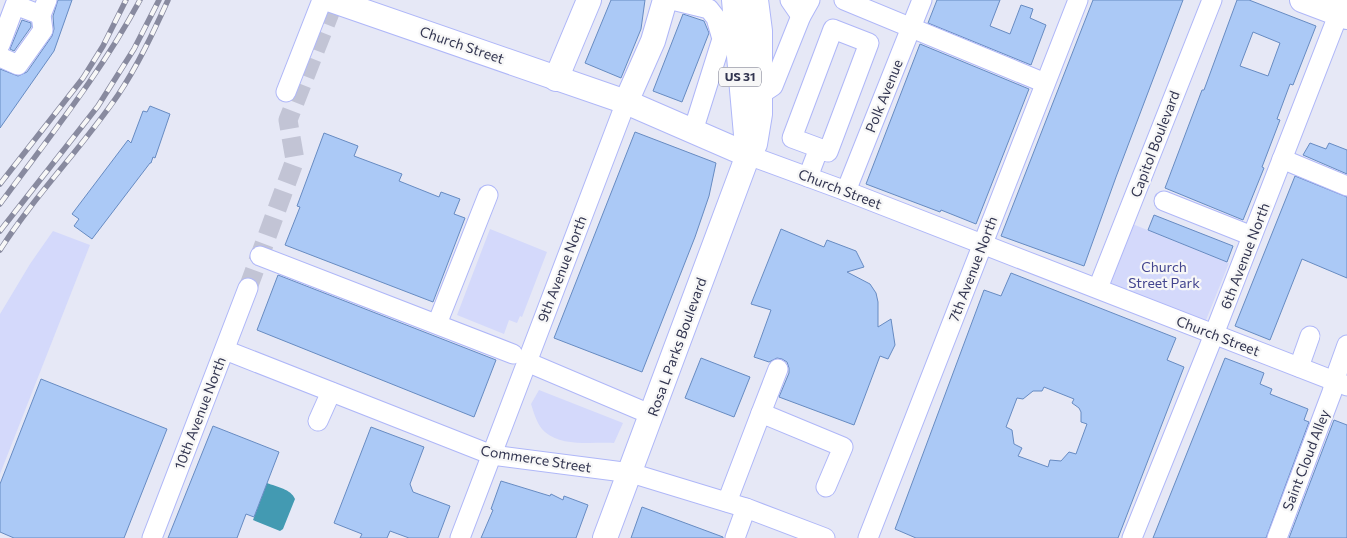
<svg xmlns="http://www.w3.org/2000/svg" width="1347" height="538" font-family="Commissioner,sans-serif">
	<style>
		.green { fill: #d4d9fb }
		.water { fill: #439ab2 }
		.building { fill: #abc9f6; stroke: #678bc2; fill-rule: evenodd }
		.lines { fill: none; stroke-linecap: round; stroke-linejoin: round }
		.minor-tunnel { stroke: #c2c4d5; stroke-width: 19; stroke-dasharray: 19 9; stroke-linecap: butt }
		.minor-casing { stroke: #afb7f8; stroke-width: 21 }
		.major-casing { stroke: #afb7f8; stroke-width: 26 }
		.minor { stroke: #fff; stroke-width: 19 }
		.major { stroke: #fff; stroke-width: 24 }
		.rail-casing { stroke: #888a9f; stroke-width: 5.5 }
		.rail { stroke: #f7f7f7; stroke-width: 4; stroke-dasharray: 11; stroke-linecap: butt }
		.labels { text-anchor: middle; stroke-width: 4.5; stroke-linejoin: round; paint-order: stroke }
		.shield { fill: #f7f7f7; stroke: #6d6f82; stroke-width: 1 }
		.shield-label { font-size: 12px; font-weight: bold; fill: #323550 }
		.street-label { font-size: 14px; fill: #323550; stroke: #f7f7f7 }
		.park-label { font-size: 14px; fill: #43458f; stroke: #f7f7f7 }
	</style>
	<rect width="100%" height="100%" fill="#e6e8f6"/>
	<g class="green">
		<path d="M1125,221L1229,263L1202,330L1098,288Z"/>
		<path d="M490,229L547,252L522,317L520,316L517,323L509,320L504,334L457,315Z"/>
		<path d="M53,231L90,245L0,474V314L30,264Z"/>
		<path d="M539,390L623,423L614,443C592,442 562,447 545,432C537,425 534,413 531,404Z"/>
	</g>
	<path class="water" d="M267,483C277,487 291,489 295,499L283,529L280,531L253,520Z"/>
	<g class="building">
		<path d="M58,0H72L54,51L0,128V69L18,76L27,72L52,36L54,29L53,16Z"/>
		<path d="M611,0H645L641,29L621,78L585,63Z"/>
		<path d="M937,0H1000L990,26L1010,34L1021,5L1033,9L1030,18L1046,25L1031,65L928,23Z"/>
		<path d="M1093,0H1183L1116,177L1084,266L1001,236Z"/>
		<path d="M1237,0H1249L1316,26L1293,85L1290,84L1277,119L1280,120L1262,167L1264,168L1243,220L1165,188L1202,90H1204ZM1253,32L1280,43L1268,76L1240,66Z"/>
		<path d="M683,14L704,21L709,33L682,102L653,91Z"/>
		<path d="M22,20L31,23V27L14,51L10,49Z"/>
		<path d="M920,44L1029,89L976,224L941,210L940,212L866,184Z"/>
		<path d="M150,106L170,114L155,158L153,157L151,163H150L92,239L74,226L79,219L72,214L128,140L131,143L143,111L147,112Z"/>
		<path d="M635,132L716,163L709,196L695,237L642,372L554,338Z"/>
		<path d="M324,133L358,146L354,156L402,174L399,181L439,197L441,192L460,199L454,214L465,218L433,302L285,245L300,207L297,206Z"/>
		<path d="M1310,143L1326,149L1329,143L1347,150V174L1303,155Z"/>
		<path d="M1295,176L1347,197V278L1302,259L1270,340L1235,326Z"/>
		<path d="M1154,215L1233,246L1227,262L1148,230Z"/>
		<path d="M781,229L824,247L827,240L856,251L864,267L847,272L870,284L876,293L878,302V327L891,319L895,345L888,359L880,356L854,425L779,397L789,373V368L787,362L782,359L777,358L769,362L754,357L771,310L751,304Z"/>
		<path d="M1011,273L1176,338L1167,360L1184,367L1118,538H916L895,529L984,290L1001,296ZM1044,387L1074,399L1072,403L1079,408L1081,412V422L1087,424L1076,454L1069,452L1061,461L1050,460L1048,467L1018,456L1022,448L1014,444L1012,430L1006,427L1017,398L1023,399L1033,391H1042Z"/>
		<path d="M278,275L496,360L474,417L257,330Z"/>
		<path d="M701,358L750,377L734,417L685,398Z"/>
		<path d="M1225,358L1264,373L1260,384L1272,389L1270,394L1308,409L1304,420L1309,422L1266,538H1153Z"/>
		<path d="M41,379L167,429L124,538H14L0,532V484Z"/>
		<path d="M1334,420L1347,425V538H1289Z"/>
		<path d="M213,426L279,452L254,517L246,514L237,538H168Z"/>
		<path d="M371,427L424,447L410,484L413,492L450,506L438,538H409L390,531L387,538H360L362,534L334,523Z"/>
		<path d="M501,481L550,496L551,494L563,500L564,496L588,505L576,538H481L493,510L491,509Z"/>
		<path d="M642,507L723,537V538H631Z"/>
	</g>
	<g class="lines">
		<path class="minor-tunnel" d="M248,288L295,160L288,120L335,0"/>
		<g class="minor-casing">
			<g id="minor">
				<path d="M672,0L709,9L716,18L722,39L693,131"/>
				<path d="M790,0L801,16"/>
				<path d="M844,0L1045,83"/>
				<path d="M0,45L15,5L41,15"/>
				<path d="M0,57L18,65L43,30L41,15L47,0"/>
				<path d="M286,92L322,0"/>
				<path d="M761,94L773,86L801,16L810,0"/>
				<path d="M748,155L846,191L1347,386"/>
				<path d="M1282,159L1347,186"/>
				<path d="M808,177L819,148L792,138L833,29L869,43L828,152L819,148"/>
				<path d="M846,191L922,0"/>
				<path d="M1164,201L1252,236"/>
				<path d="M260,256L513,354"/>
				<path d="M1098,288L1212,0"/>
				<path d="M437,324L488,195"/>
				<path d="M225,350L492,455L631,473L746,508L825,538"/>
				<path d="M527,362L652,415"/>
				<path d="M1299,367L1310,336"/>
				<path d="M761,413L778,369"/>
				<path d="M318,421L331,392"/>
				<path d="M727,502L761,413L843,447L826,487"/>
				<path d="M152,538L248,288"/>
				<path d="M460,538L626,102"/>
				<path d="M735,538L746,508"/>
				<path d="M868,538L1078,0"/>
				<path d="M1132,538L1209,347L1344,0"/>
				<path d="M1277,538L1332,392L1338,370L1347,345"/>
			</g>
		</g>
		<g class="major-casing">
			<g id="major">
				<path d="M331,0L626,102L748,155"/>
				<path d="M734,0L747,146"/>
				<path d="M1302,0L1347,17"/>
				<path d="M556,79L589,0"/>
				<path d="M626,102L653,41L665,0"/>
				<path d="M605,538L748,155L755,144L760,114V31L756,0"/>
			</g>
		</g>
		<use href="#minor" class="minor"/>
		<use href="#major" class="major"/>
		<g class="rail-casing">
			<g id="rail">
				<path d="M0,184L83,78L103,46L126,0"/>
				<path d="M0,204C49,137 101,73 140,0"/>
				<path d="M0,231L98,106L134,49L159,0"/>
				<path d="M0,250C35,195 81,149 118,95C138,65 153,33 168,0"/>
			</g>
		</g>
		<use href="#rail" class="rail"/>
	</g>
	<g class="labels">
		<rect class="shield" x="719" y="67.5" width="42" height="19" rx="4"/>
		<g class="shield-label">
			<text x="740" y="81">US 31</text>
		</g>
		<g class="street-label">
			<text transform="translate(462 45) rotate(19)" y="5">Church Street</text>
			<text transform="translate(884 96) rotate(-68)" y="5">Polk Avenue</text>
			<text transform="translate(1155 144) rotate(-69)" y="5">Capitol Boulevard</text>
			<text transform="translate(840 189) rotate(21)" y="5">Church Street</text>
			<text transform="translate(1245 256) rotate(-69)" y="5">6th Avenue North</text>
			<text transform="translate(562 269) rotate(-69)" y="5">9th Avenue North</text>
			<text transform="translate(973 269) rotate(-69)" y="5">7th Avenue North</text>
			<text transform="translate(1218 336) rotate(21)" y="5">Church Street</text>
			<text transform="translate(677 347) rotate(-70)" y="5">Rosa L Parks Boulevard</text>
			<text transform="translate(200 413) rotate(-69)" y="5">10th Avenue North</text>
			<text transform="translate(536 459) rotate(9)" y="5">Commerce Street</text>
			<text transform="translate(1306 460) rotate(-69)" y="5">Saint Cloud Alley</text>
		</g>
		<g class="park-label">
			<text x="1164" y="272">Church<tspan x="1164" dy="16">Street Park</tspan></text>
		</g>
	</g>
</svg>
